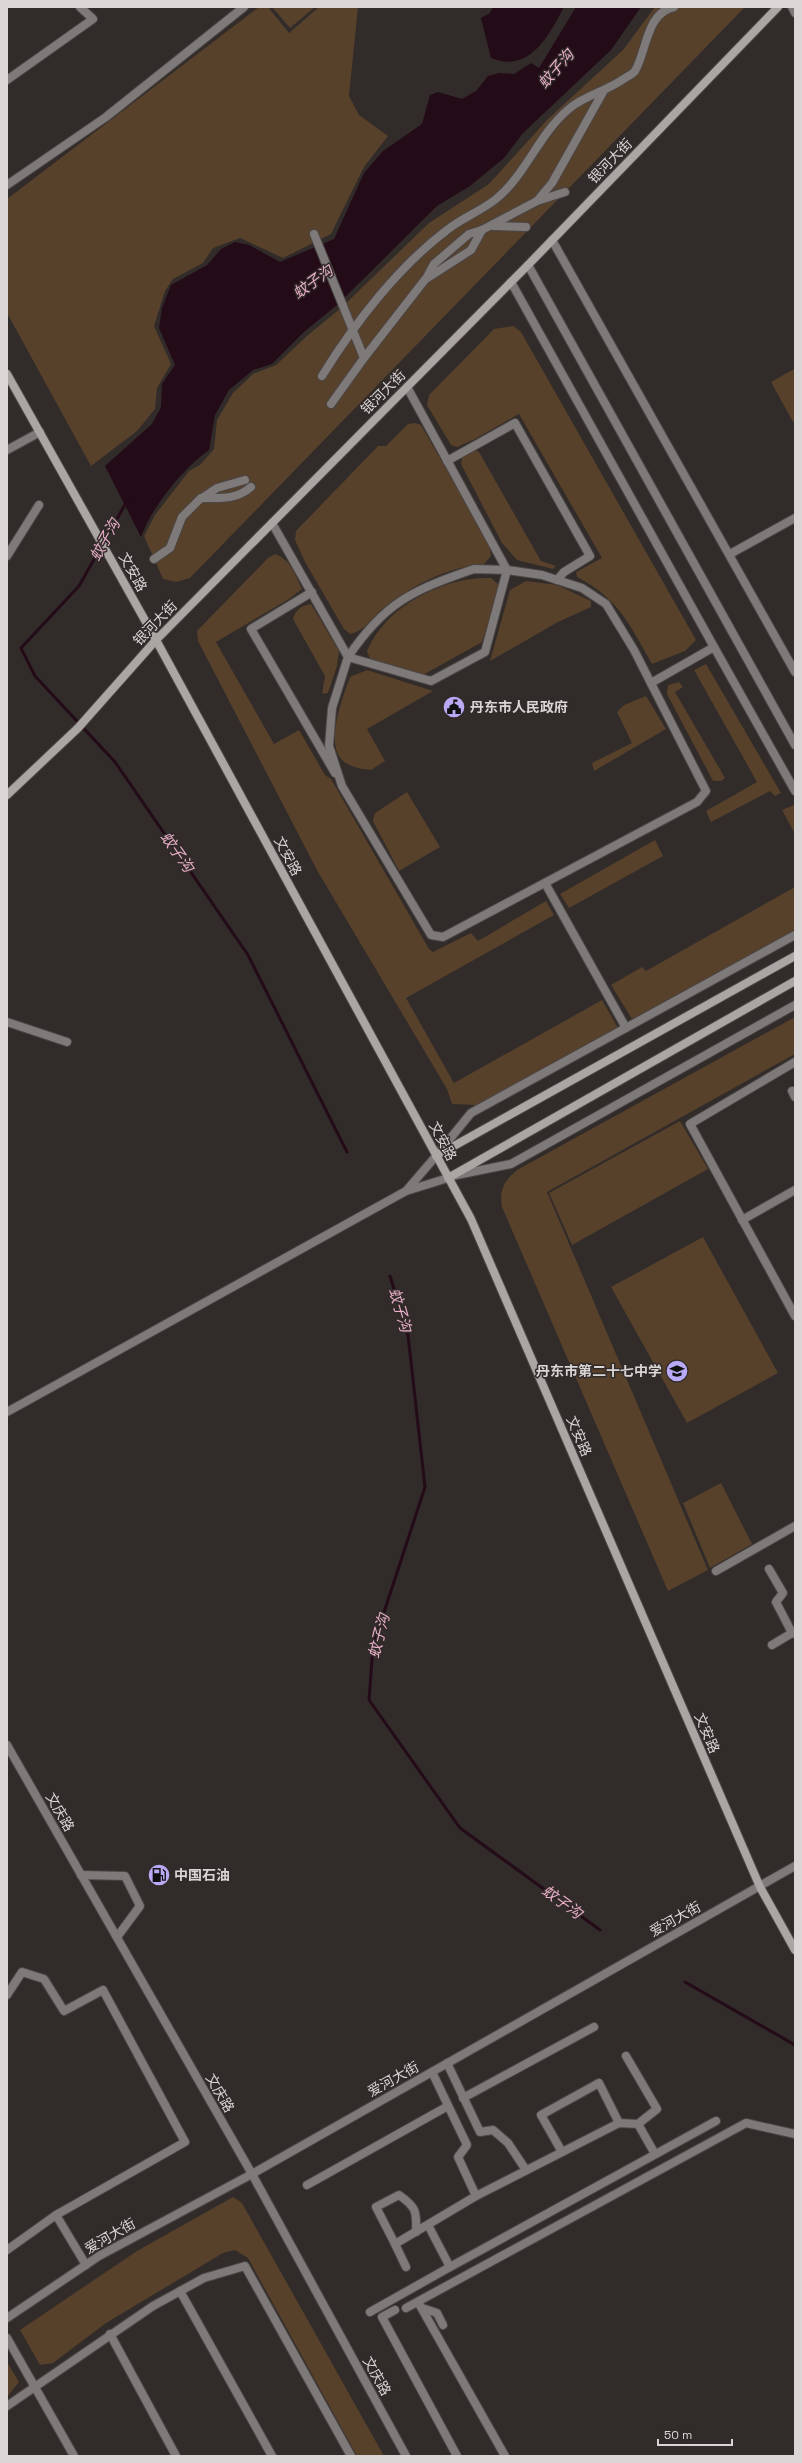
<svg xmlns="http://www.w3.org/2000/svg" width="802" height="2463" font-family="'Space Grotesk','Noto Sans SC',sans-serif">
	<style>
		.green { fill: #57412b }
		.water { fill: #240b18 }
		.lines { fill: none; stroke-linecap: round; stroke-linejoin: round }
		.stream { stroke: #240b18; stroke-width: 3 }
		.minor-casing { stroke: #4c4645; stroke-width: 10 }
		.tertiary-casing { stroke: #4c4645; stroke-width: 10 }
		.secondary-casing { stroke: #4c4645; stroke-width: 10 }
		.minor { stroke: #7d7a79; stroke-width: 8 }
		.tertiary { stroke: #7d7a79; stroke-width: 8 }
		.secondary { stroke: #aba6a4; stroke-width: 8 }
		.labels { text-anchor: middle; stroke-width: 3; stroke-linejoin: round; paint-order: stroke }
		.street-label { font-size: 14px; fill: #dad6d5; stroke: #312b2a }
		.poi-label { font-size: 14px; font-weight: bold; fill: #dad6d5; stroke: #312b2a; text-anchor: start }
		.water-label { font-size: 15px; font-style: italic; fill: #ebb0ca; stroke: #312b2a }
	</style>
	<rect width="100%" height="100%" fill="#312b2a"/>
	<g class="green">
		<path d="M259,7H268L289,33L319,7H358L349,96L359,115L388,136L364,167L331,234L283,258L240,238L213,248L203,263L173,279L165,291L154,326L171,364L157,388L155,409L137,431L91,466L7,313V199Z"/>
		<path d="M272,7H315L290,28Z"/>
		<path d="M655,7H745L190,578L176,582L163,579L144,536L155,515L189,471L200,465L214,449L217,420L233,393L253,374L276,365L308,335L341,308L429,223L489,184L548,119L623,50Z"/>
		<path d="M513,326L521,332L696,640L685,651L652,664C630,625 618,598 577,577L576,572L602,558L519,414L473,440L457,447L451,445L427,405L429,395L494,329Z"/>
		<path d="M794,369L795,421L793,422L771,382Z"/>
		<path d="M415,423L421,425L489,544L491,556L484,564C444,568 413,585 381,610C370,619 365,631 350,634L344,629L305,562L295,540L296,531L378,446H386L408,424Z"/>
		<path d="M475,450L479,452L541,561L556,566L553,569L517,560L502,543L461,464L462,458Z"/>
		<path d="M275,554C291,560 295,574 302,589L289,599L216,642L274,744L299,730L325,775L331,779L429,949L433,952L471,933L478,941L546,901L554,915L406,998L454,1083L602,1000L618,1028L476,1105L452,1104L447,1089L318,872L198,641L197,631L268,558Z"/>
		<path d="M491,578L499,585V589L482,642L423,675L375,662L370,659L367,651C385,606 445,576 491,578Z"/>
		<path d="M526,581L557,585L591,601V607L558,622L490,661L510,590Z"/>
		<path d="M311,604L339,651L337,666L328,693L322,694L325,676L293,619C296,609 301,606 311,604Z"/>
		<path d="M706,664L781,793L775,796L770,791L711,822L706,811L757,782L694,670Z"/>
		<path d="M367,670L433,691L367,729L385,761L371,770C361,769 349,767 342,760C325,743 343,696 350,677Z"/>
		<path d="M679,682L683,687L675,692L725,778L721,781H713L667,694L668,685Z"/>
		<path d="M646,696L666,729L594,771L592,763L632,743L617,712L624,705Z"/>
		<path d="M407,792L440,847L399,871L373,821L375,813Z"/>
		<path d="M794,805L795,807V834L782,810Z"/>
		<path d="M655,840L663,856L569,908L560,894Z"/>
		<path d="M795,887V930L632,1019L611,985L642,967L646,971Z"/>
		<path d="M795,1017V1054L547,1192L708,1570L668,1591L502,1207C499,1190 504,1181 517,1170Z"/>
		<path d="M680,1121L708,1169L572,1245L549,1193Z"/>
		<path d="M703,1237L778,1373L687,1423L611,1287Z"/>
		<path d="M721,1483L752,1544L710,1568L683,1503Z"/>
		<path d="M233,2197L242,2203L384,2456H357L248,2258L235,2250L223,2253L106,2323L53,2363L40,2365L20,2330L137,2251Z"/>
		<path d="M7,2362L19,2382L7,2397Z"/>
	</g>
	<g class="water">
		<path d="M493,7H564C549,35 530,74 491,58L481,18L490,13Z"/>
		<path d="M576,7H641L611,50L523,133L504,158L470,186L437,206L337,305L305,331L272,364L253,370L229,390L215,415L209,450C183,469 152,506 141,537L105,466L152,424L161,407L162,384L175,365L159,328L162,308L171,285L207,265L221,249L235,242L249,245L280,262L334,239L364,173L383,151L422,124L430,95L438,92L462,99L476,91L488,76L499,73L514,74L531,63L539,68Z"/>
	</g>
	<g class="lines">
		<g class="stream">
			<path d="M127,501L79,586L21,648L35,676L115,762L248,955L347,1152"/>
			<path d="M390,1276L408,1335L425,1487L373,1646L369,1700L460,1828L600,1930"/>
			<path d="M685,1982L795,2045"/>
		</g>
		<g class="minor-casing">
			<g id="minor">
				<path d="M792,7L795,13"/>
				<path d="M7,80L93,19L80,7"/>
				<path d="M537,201L565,192"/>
				<path d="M493,226L526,227"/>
				<path d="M314,234L364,358L331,404"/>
				<path d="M552,240L795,672"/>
				<path d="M426,279L471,250L482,230"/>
				<path d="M511,282L714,647"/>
				<path d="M364,358L427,277L434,264L469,234L482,230L537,201L552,183L603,92"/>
				<path d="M322,376C354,324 398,267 447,230C462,218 481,211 496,199C526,175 539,133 570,108C584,96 609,90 625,78C628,76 633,74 635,71C647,51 646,13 674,7"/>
				<path d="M7,450L40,432"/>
				<path d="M447,461L515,423L590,556L564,572L557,580"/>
				<path d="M202,498L217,488L245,480"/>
				<path d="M272,523L348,657L332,708L329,746L342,786L431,935L443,937L697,802L706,791L634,650L606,604L582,588L542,575L507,570L407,387"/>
				<path d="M730,554L795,518"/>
				<path d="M7,556L39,505"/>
				<path d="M154,559L170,548L182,517L201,498C220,498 236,500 251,487"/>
				<path d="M474,569L507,570L485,652L431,681L348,657C385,602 413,590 474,569Z"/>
				<path d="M312,592L251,629L335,773"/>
				<path d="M651,683L714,647L795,791"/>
				<path d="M545,883L626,1028"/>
				<path d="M7,1022L67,1042"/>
				<path d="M795,1062L690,1124L795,1316"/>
				<path d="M792,1091L795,1097"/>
				<path d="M436,1156L471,1113L795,935"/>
				<path d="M452,1176L511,1164L795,1005"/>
				<path d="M742,1220L795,1190"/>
				<path d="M769,1569L783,1593L776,1602L792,1633"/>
				<path d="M716,1571L795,1526"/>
				<path d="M772,1645L792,1633L795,1634"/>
				<path d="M81,1875L125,1876L140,1906L117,1937"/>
				<path d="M7,1995L22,1972L44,1979L64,2011L103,1990L185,2142L56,2215L86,2265"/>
				<path d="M626,2056L657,2109L638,2124"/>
				<path d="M447,2063L480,2132L493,2130L508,2143L526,2170"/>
				<path d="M463,2098L594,2027"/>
				<path d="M562,2152L541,2115L599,2083L619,2123"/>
				<path d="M307,2185L448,2106"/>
				<path d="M476,2196L619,2123L638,2124L655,2154"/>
				<path d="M416,2232C417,2211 416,2207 399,2195L376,2207L395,2244L476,2196L458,2157L467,2145L432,2072"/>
				<path d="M395,2244L406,2267"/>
				<path d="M7,2250L56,2215"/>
				<path d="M450,2267L716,2121"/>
				<path d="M180,2291L272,2456"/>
				<path d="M418,2302L505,2456"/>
				<path d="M406,2308L746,2123L795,2134"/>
				<path d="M422,2308L437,2313L443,2325"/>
				<path d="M395,2310L382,2317L457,2456"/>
				<path d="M370,2312L450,2267L428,2225"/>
				<path d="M110,2334L176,2456"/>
				<path d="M7,2338L74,2456"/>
				<path d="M7,2406L153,2306L204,2278L245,2266L351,2456"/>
			</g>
		</g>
		<g class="tertiary-casing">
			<g id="tertiary">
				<path d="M7,185L106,117L244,7"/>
				<path d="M528,265L795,745"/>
				<path d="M436,1156L406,1191L448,1178"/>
				<path d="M7,1412L406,1191"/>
				<path d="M7,1745L252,2174L406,2456"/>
				<path d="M7,2318L99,2256L252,2174L795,1866"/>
			</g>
		</g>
		<g class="secondary-casing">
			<g id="secondary">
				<path d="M7,374L156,640L471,1219L760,1887L795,1950"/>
				<path d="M7,795L78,728L156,640L528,265L778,7"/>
				<path d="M436,1156L795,956"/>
				<path d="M448,1178L795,981"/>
			</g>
		</g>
		<use href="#minor" class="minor"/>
		<use href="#tertiary" class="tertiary"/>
		<use href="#secondary" class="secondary"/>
	</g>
	<defs>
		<g id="civic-disc" transform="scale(1.15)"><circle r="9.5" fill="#baaaf6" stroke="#312b2a"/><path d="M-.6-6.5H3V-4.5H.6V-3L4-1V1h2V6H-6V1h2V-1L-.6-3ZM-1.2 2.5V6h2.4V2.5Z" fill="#111"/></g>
		<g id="school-disc" transform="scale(1.15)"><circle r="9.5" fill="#baaaf6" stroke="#312b2a"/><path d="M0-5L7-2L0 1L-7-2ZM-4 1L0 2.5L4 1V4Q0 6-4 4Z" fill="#111"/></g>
		<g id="fuel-disc" transform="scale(1.15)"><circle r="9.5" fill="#baaaf6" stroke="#312b2a"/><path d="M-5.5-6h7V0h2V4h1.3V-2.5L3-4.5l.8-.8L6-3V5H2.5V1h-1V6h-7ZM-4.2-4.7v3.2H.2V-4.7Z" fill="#111"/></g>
	</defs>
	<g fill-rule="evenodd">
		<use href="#civic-disc" x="454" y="707"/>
		<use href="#school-disc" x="677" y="1371"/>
		<use href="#fuel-disc" x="159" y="1875"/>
	</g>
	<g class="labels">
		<g class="street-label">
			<text transform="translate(610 161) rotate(-46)" y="5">银河大街</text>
			<text transform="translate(383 392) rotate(-45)" y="5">银河大街</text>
			<text transform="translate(133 572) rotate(61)" y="5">文安路</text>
			<text transform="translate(155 623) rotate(-46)" y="5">银河大街</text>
			<text transform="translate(288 856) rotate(62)" y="5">文安路</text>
			<text transform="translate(443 1141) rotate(62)" y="5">文安路</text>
			<text transform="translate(579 1436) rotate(67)" y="5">文安路</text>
			<text transform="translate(707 1733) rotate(67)" y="5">文安路</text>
			<text transform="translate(60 1812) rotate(60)" y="5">文庆路</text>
			<text transform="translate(675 1919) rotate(-29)" y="5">爱河大街</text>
			<text transform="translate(393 2079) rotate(-29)" y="5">爱河大街</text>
			<text transform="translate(220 2093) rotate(60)" y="5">文庆路</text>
			<text transform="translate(110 2236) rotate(-30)" y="5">爱河大街</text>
			<text transform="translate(377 2376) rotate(61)" y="5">文庆路</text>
		</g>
		<g class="poi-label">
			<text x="470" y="712">丹东市人民政府</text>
			<text x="662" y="1376" text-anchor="end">丹东市第二十七中学</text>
			<text x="174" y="1880">中国石油</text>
		</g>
		<g class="water-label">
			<text transform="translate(556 69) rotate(-49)" y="5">蚊子沟</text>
			<text transform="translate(313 282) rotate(-36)" y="5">蚊子沟</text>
			<text transform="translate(105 540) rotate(-61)" y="5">蚊子沟</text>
			<text transform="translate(177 852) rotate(55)" y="5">蚊子沟</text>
			<text transform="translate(400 1310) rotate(74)" y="5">蚊子沟</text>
			<text transform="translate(379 1636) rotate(-76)" y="5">蚊子沟</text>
			<text transform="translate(562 1902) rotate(36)" y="5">蚊子沟</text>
		</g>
	</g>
	<rect width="802" height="2463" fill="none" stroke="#dad6d5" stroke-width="16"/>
	<path d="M658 2439v6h74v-6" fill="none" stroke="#dad6d5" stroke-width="2"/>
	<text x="664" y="2439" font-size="12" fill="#dad6d5" stroke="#312b2a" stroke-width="3" paint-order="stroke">50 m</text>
</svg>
